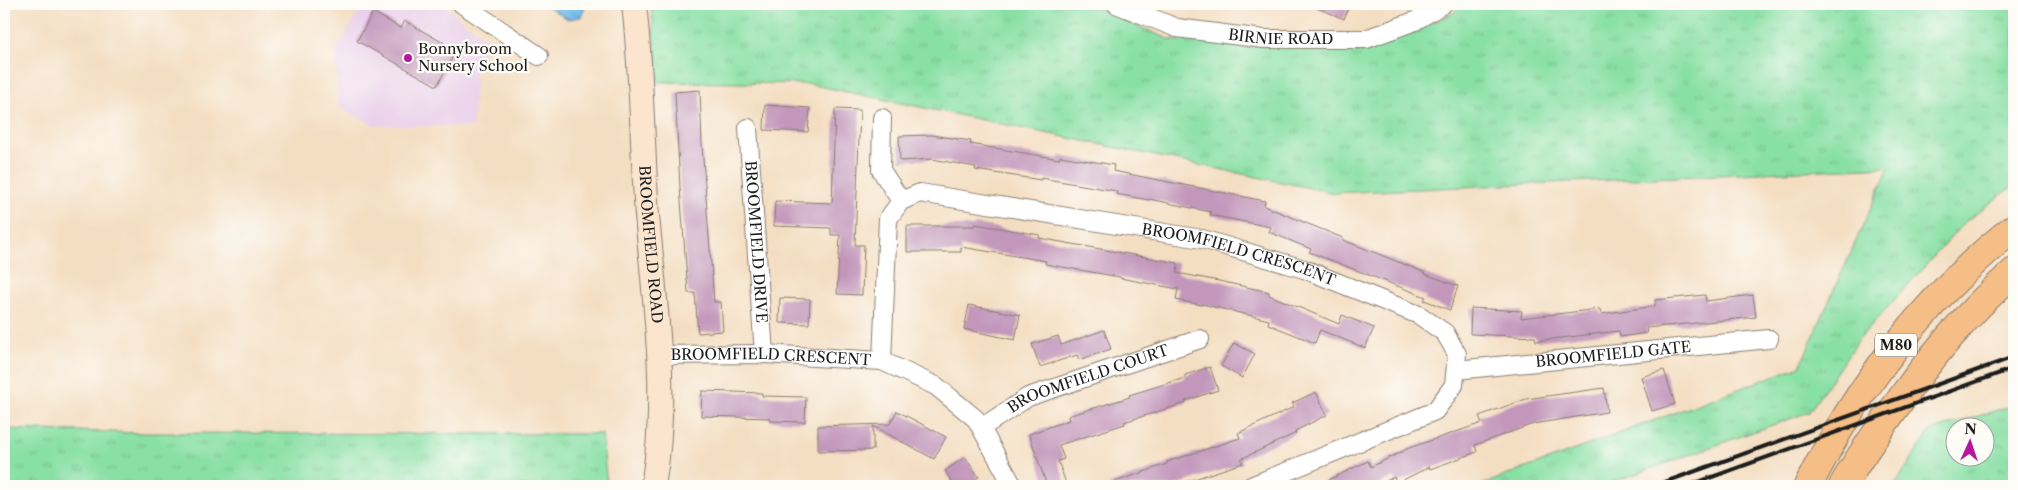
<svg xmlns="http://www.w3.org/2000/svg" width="2018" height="490" font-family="'Libre Caslon Text',serif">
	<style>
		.built { fill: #ebd1eb }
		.grass { fill: url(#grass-tufts); stroke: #527e60; fill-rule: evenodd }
		.water { fill: url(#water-ripples); stroke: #486c84 }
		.building { fill: #c297bb }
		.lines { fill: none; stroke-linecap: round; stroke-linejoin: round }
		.street-casing { stroke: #887d6f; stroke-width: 20 }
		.secondary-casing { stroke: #887d6f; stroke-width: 26 }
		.highway-casing { stroke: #887d6f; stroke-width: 30 }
		.street { stroke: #fff; stroke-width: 18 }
		.secondary { stroke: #fbe5cf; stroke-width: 24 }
		.highway { stroke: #f6be87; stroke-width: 28 }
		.rail { stroke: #1c1c1c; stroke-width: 4 }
		.poi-dot { fill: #b5179e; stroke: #fdfcf7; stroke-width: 2 }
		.labels { text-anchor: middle; stroke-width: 4.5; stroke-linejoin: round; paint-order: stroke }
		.shield { fill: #fdfcf7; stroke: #605f5e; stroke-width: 1 }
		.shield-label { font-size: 14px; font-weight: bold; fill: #1c1c1c }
		.street-label { font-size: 15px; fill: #1c1c1c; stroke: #fdfcf7 }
		.poi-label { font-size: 15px; fill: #1c1c1c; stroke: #fdfcf7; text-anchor: start }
	</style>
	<defs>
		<pattern id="grass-tufts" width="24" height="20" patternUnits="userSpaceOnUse" patternTransform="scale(1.25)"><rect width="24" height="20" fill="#89e0a5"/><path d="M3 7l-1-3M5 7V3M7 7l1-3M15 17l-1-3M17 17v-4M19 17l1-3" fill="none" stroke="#76c08d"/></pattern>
		<pattern id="water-ripples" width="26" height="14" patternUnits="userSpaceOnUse" patternTransform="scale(1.25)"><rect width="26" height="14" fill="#74bcec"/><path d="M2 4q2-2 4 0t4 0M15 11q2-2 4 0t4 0" fill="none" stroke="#64a1ca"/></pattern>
	</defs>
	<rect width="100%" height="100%" fill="#fdfcf7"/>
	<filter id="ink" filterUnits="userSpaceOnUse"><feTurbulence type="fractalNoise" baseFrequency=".02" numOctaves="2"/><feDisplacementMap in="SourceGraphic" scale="10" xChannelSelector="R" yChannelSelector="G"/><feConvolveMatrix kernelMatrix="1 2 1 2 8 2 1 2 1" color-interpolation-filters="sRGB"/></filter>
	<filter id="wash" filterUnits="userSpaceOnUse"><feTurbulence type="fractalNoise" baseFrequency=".0096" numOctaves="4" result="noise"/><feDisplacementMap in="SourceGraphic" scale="20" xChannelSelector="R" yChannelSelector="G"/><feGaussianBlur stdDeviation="1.12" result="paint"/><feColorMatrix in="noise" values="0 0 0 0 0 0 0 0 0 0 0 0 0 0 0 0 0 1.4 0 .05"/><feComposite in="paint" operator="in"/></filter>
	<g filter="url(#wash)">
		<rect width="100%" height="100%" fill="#f4dec2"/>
		<path class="built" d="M364,4H442L490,42L475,67L473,127L373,125L338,106L336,49Z"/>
		<g class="grass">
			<path d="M651,4H1085L1171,40L1366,52L1452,14L1462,4H2014V185L1965,222L1858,340L1809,412L1602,486H1478L1800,366L1889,167L1334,193L809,84L658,82Z"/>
			<path d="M2014,405V486H1894L1930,431ZM1956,428H1986V458H1956Z"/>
			<path d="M4,429L144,433L602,434L607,486H4Z"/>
		</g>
		<path class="water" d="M544,4H584L585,7L581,17L568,19Z"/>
		<g id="blocks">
			<g class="building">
				<path d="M1308,4H1350L1344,19Z"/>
				<path d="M373,12L401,28L405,21L456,50L437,86L357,41Z"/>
				<path d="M700,90L702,145L714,302H721L723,331L698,333L695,293H688L680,188L675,92Z"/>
				<path d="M765,105L810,108L808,132L764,130Z"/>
				<path d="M835,109L860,110L855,245H864L862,295L837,294L840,235H831V228L774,226L775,201L832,203Z"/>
				<path d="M932,135L971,141L970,144L1018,152L1059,159L1060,156L1114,165L1113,171L1265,201L1264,206L1343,238V240L1426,273L1425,274L1458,286L1450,310L1424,300L1426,297L1309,252L1311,249L1269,232L1271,227L1210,215L1211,212L1149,199V200L1116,194L1117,191L1041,178V180L975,170L976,167L932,159L900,161L899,136Z"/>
				<path d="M975,224L1040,235L1039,238L1178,263L1177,273L1219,281L1269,292V295L1339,324L1342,315L1374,328L1365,348L1320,330L1315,343L1268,324L1269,320L1202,304V305L1176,300L1178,289L1120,278V277L1045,264L1046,261L961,247V252H907V226H974Z"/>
				<path d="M1705,295L1706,301L1753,295L1756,317L1646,328L1647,333L1620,337L1619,331L1536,341L1535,337L1470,334L1471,308L1522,311L1521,318L1600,309L1601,314L1655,306V300Z"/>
				<path d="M780,298L810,299L809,324L779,323Z"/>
				<path d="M969,305L1020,315L1015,340L964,329Z"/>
				<path d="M1104,330L1111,349L1079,360L1077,355L1040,367L1032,344L1058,336L1061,345Z"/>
				<path d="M1234,343L1255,354L1242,378L1221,366Z"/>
				<path d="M1210,367L1218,390L1185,401L1186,403L1124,422L1125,424L1059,445L1064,459L1058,461L1067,486H1047L1029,434L1069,420L1068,416L1130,397L1129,395L1185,378V375Z"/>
				<path d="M1664,370L1675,404L1652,411L1641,377Z"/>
				<path d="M1604,388L1607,412L1533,424L1475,445L1477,452L1430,469L1429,467L1397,483L1394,477L1375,486H1316L1368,461L1371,467L1409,448L1482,423L1479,416L1526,399Z"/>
				<path d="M702,391L762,393V396L806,397L805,422L770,421V418L701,416Z"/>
				<path d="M1316,392L1327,415L1295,431L1296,433L1241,459L1243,463L1173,486H1110L1109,484L1167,464V462L1240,438L1238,433L1294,407L1292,403Z"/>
				<path d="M897,411L946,437L934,459L873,426V450L818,451V426L890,424Z"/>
				<path d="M965,457L979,477L966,486H955L945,471Z"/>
			</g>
		</g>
	</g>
	<g filter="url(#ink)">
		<use href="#blocks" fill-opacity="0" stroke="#887d6f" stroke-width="1"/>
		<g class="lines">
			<g class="street-casing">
				<g id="street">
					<path d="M462,4L539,56"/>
					<path id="s1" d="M1116,4L1177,28L1264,39H1366L1415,21L1443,4"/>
					<path d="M882,118L881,170L901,201"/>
					<path id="s2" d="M748,128L764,354"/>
					<path id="s3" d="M659,355L764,354L882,361L936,386L976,419L1013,486"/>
					<path id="s4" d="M882,361L888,219L901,201L920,193L1202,239L1304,269L1419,315L1445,333L1457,354L1454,385L1435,411L1251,486"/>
					<path id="s5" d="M1456,370L1769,339"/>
					<path id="s6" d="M981,428L1028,397L1200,339"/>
				</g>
			</g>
			<g class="secondary-casing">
				<g id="secondary">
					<path id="s7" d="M634,4C642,74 642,145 647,215C655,305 669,396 653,486"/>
				</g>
			</g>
			<g class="highway-casing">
				<g id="highway">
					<path d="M1808,486C1857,387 1927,296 2014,228"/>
					<path d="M1843,486C1857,460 1874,437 1891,413C1930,358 1964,316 2014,272"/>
				</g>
			</g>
			<use href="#street" class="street"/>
			<use href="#secondary" class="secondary"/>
			<use href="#highway" class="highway"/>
			<g class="rail">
				<path d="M1654,486L2014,357"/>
				<path d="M1687,486L2014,368"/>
			</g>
		</g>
	</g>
	<circle class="poi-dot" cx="408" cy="58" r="5"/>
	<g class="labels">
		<rect class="shield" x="1875" y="333.5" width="42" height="23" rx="4"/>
		<g class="shield-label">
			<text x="1896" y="350">M80</text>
		</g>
		<g class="street-label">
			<text dy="5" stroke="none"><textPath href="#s1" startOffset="170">BIRNIE ROAD</textPath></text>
			<text dy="5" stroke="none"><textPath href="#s2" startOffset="114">BROOMFIELD DRIVE</textPath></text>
			<text dy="5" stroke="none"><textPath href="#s7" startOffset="241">BROOMFIELD ROAD</textPath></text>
			<text dy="5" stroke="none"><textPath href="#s4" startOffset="510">BROOMFIELD CRESCENT</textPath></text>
			<text dy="5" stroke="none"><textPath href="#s5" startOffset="158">BROOMFIELD GATE</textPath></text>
			<text dy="5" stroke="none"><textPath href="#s3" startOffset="112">BROOMFIELD CRESCENT</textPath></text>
			<text dy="5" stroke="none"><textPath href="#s6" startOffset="119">BROOMFIELD COURT</textPath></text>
		</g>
		<g class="poi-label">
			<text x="418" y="54">Bonnybroom<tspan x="418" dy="17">Nursery School</tspan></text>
		</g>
	</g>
	<rect width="2018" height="490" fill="none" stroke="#fdfcf7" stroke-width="20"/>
	<g transform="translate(1970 442) rotate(3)"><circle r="24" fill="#fdfcf7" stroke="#a3a29f"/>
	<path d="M0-4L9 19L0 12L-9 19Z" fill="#b5179e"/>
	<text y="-8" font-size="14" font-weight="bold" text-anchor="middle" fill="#1c1c1c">N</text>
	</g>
</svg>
